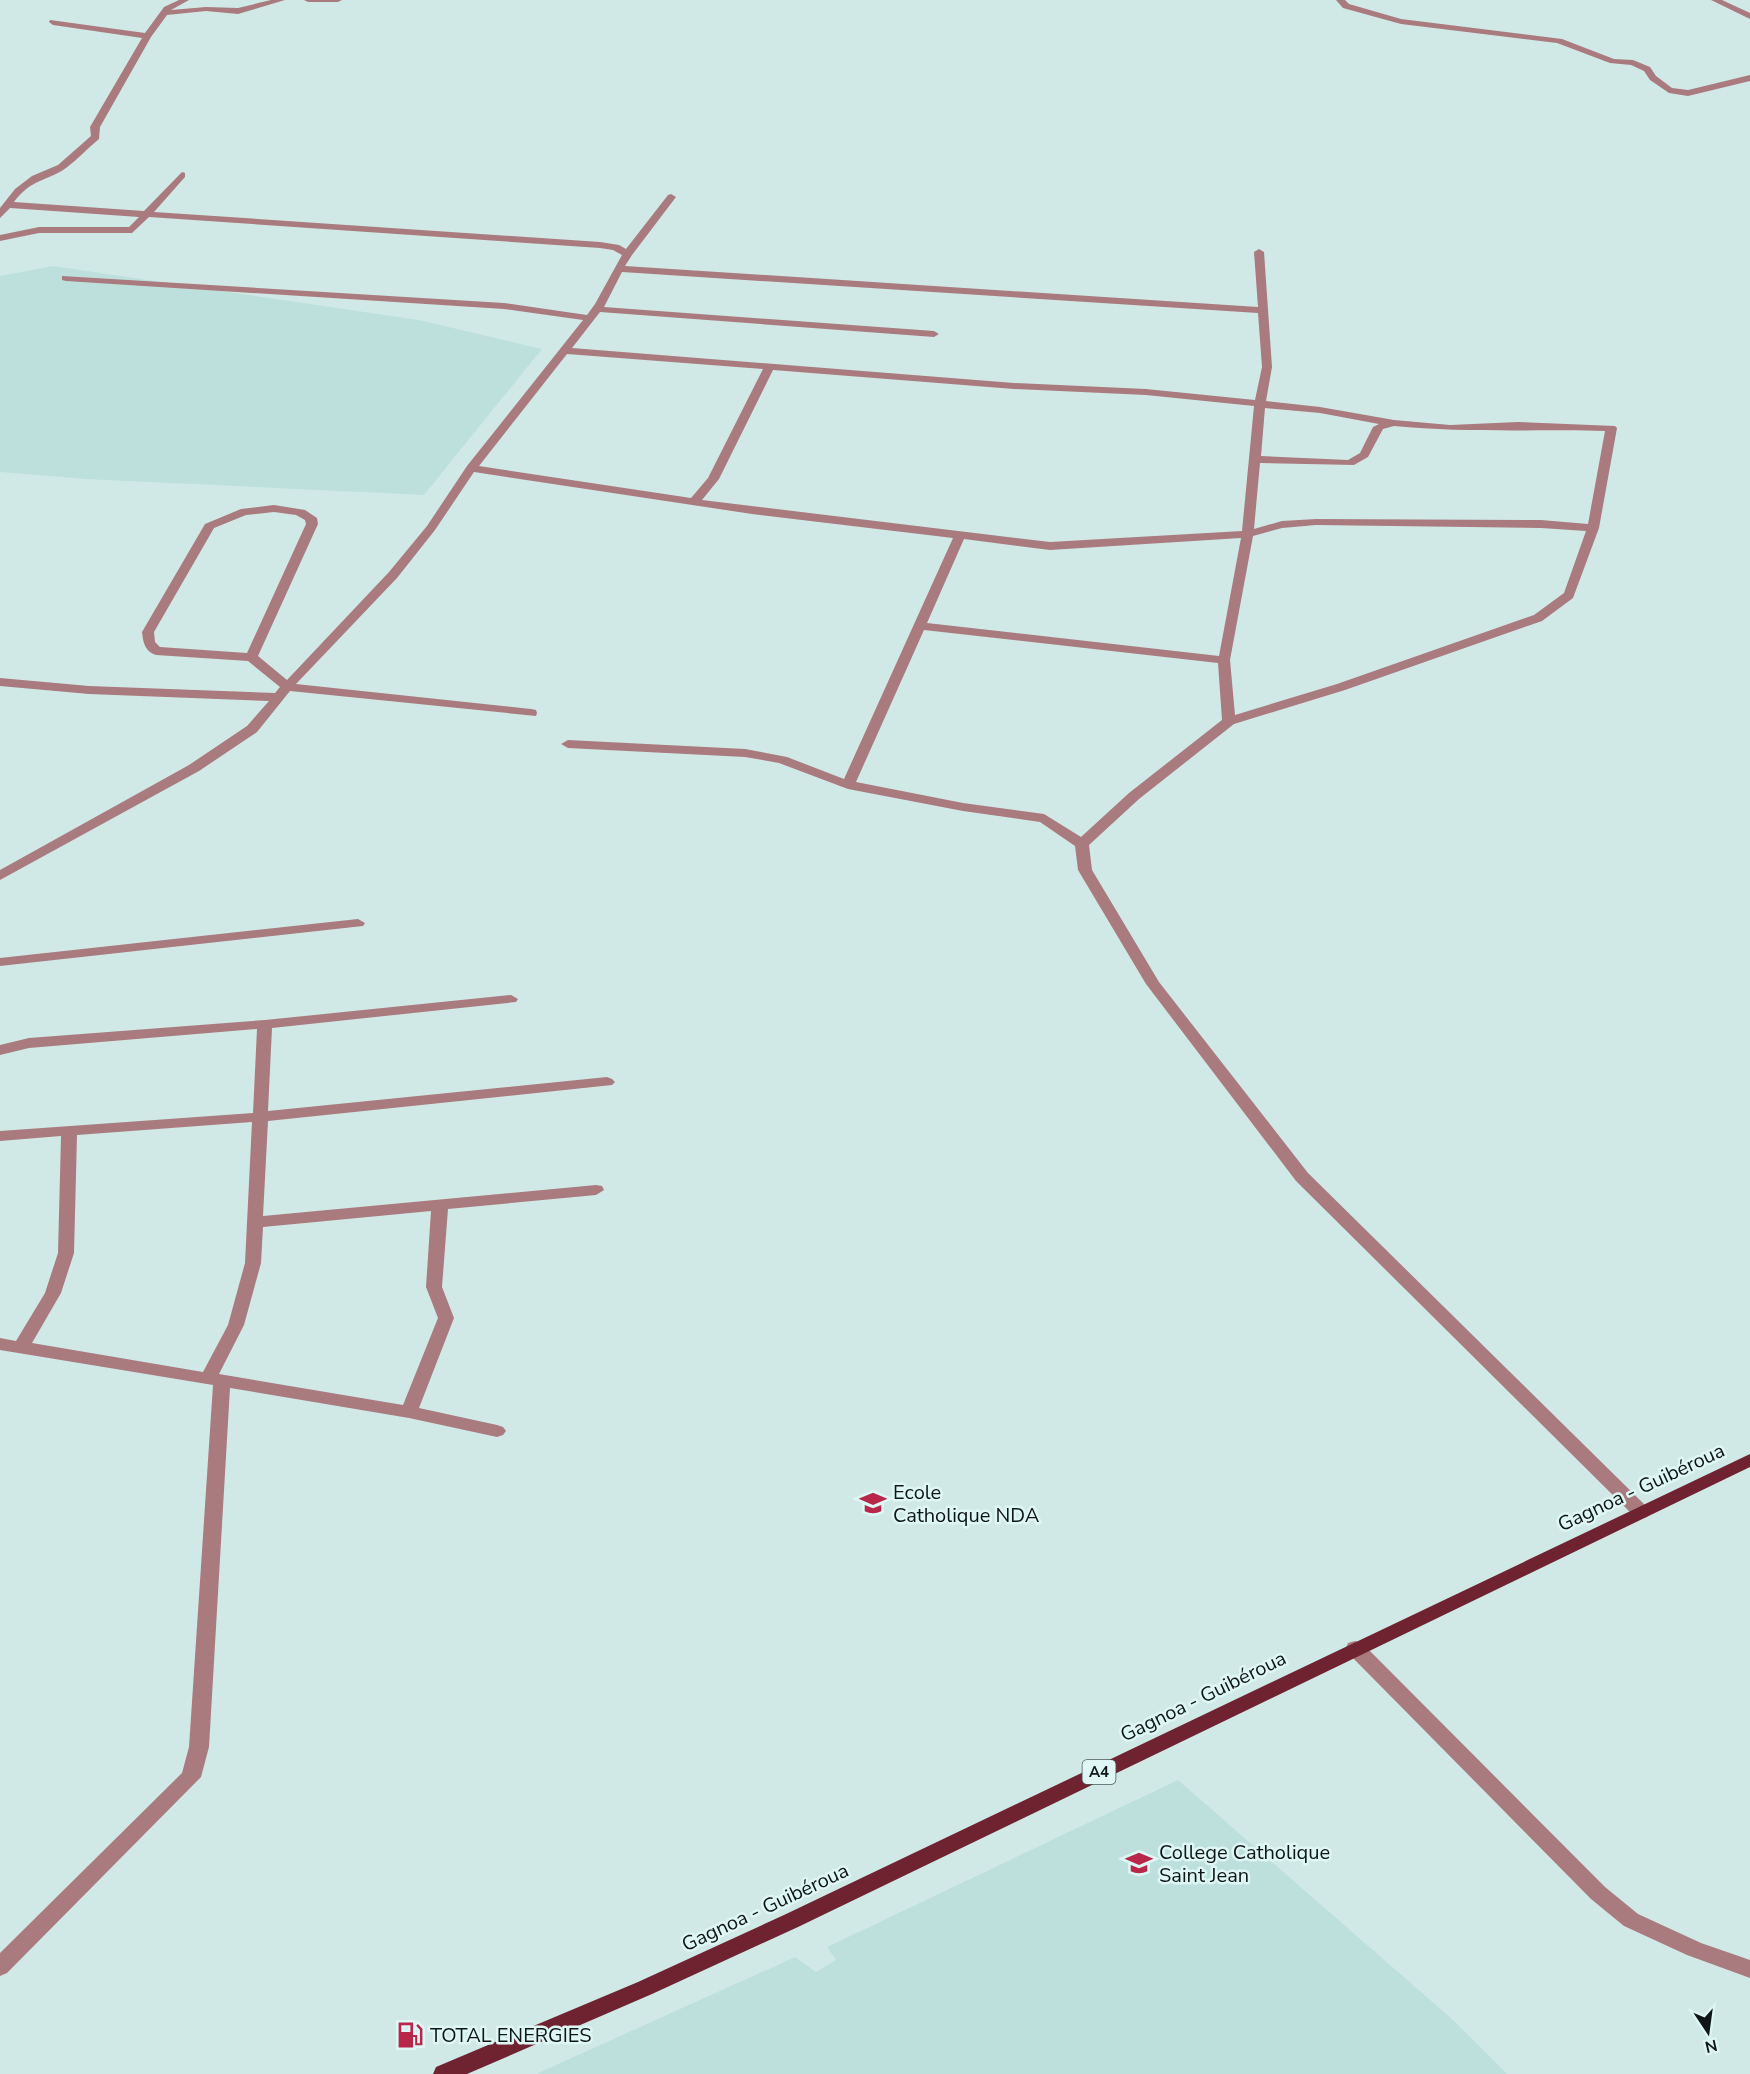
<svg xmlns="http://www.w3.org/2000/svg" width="1750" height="2074" font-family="'Nunito Sans',sans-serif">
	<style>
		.built { fill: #bee0dc }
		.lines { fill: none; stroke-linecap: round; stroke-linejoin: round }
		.minor { fill: #a97b7f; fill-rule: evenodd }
		.primary { fill: #6f2230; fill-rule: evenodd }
		.labels { text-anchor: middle; stroke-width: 5; stroke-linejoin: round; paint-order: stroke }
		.shield { fill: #def7f4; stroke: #4c5a59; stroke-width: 1.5 }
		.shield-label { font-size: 15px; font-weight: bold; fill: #0e1616 }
		.near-street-label { font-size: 20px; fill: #0e1616; stroke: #def7f4 }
		.near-poi-label { font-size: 20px; fill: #0e1616; stroke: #def7f4; text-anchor: start }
	</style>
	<rect width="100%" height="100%" fill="#d1e9e6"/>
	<g class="built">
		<path d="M53,266L419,320L542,349L424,495L85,479L0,472V276Z"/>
		<path d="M1178,1780L1452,2019L1507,2074H536L795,1957L816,1972L836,1960L827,1947Z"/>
	</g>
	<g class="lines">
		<g class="minor">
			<path d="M179,0H189L171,10L206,7L238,8L271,0H285L238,14L206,11L167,15L151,37L100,127L99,139C88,148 78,159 66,168C46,182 32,178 14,202L144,211L182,172L185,173V177L154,212L600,242L619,245L626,249L668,195L671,194L676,197L632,255L625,266L1258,307L1254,252L1259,249L1264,252L1272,367L1266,401L1320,407L1394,420L1450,425L1518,422L1615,426L1617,428L1599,528L1573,598L1542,621L1345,690L1234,724L1139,799L1089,845L1092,870L1159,982L1308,1173L1647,1507L1650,1512L1647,1517L1641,1519L1635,1517L1296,1181L1146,984L1078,870L1075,846L1040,822L963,811L848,789L779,763L745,757L568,748L561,744L568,740L745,749L787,757L844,779L953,538L752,514L474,472L435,530L397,578L296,684L531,709L536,710L537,713L536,716L290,691L257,732L199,771L0,880V870L189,765L247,726L269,701L89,694L0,686V678L89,686L275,693L280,687L248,661L156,655C145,652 143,642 142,632L205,524L241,509L274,505L305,510L317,518L318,524L258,656L287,680L389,572L427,526L467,466L583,320L504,309L66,281L62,280V276L504,303L587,315L595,304L622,255L613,250L600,248L149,217L132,233H39L0,241V235L39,227H129L139,217L10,208L0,218V208L15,189L32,176L58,165L91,136L90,127L142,38L53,25L49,22L50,20L145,33L164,7ZM622,272L1258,313L1262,367L1255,400L1146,389L1014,383L572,348L600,312L934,337L939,334L934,331L604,307ZM567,354L763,369L708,478L691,498L479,466ZM773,370L1014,389L1146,395L1254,406L1242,531L1050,542L702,500L719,479ZM1265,408L1320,413L1379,424L1373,427L1360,453L1348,460L1261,456ZM1394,426C1464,433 1535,429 1605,431L1588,524L1541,520L1316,519L1282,521L1254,529L1260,463L1354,465L1368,457L1383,429ZM274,512L296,515L305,520L306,524L247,653L160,647L155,642L154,632L214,528L246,515ZM1316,525L1541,528L1586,531L1564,593L1534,615L1337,684L1235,715L1230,660L1253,536L1282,528ZM1241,538L1219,656L927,623L964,539L1050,550ZM924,630L1218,663L1222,720L1129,793L1081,837L1044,814L963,803L856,782Z"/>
			<path d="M304,0H342L338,2H308Z"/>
			<path d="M1336,0H1345L1349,4L1401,19L1562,39L1614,59L1633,60L1650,67L1656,76L1672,88L1688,90L1750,75V81L1688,96L1669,93L1650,80L1644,71L1631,65L1610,63L1557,43L1401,24L1343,8Z"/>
			<path d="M1711,0H1722L1750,13V19Z"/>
			<path d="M358,919L365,923L363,926L0,966V958Z"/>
			<path d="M511,995L518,999L516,1002L272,1028L268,1111L607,1077L612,1079L615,1082L612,1085L268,1121L263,1216L596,1185L602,1186L604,1190L596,1195L448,1209L442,1287L454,1318L419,1408L497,1425L503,1427L506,1431L503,1435L497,1437L409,1418L230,1388L209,1747L201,1777L7,1973L0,1976V1953L182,1773L189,1747L213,1385L0,1350V1338L16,1341L45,1293L58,1253L61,1136L0,1141V1131L253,1113L257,1029L29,1048L0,1055V1045L29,1038L265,1020ZM252,1122L245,1263L228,1325L203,1372L32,1343L61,1293L74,1253L77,1135ZM431,1211L426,1287L438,1318L403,1405L219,1374L244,1325L261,1263L263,1227Z"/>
			<path d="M1355,1641L1362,1643L1605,1887L1638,1914L1701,1943L1750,1960V1978L1687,1955L1624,1926L1591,1899L1348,1653L1346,1648L1348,1643Z"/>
		</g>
		<path class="primary" d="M1750,1454V1467L798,1927L652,1994L467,2074H433L436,2067L638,1982L784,1915Z"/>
	</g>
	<defs>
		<g id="school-bare" transform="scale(2.07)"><path d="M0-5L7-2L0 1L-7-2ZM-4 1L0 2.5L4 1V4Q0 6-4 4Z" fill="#b8274a" stroke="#def7f4" stroke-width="2.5" paint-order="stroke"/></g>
		<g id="fuel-bare" transform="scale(2.07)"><path d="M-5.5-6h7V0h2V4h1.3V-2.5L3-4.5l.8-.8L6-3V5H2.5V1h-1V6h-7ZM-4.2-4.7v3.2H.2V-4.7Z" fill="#b8274a" stroke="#def7f4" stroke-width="2.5" paint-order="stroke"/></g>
	</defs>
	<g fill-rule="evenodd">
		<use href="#school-bare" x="873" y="1503"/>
		<use href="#school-bare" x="1139" y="1863"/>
		<use href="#fuel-bare" x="410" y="2035"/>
	</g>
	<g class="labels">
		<rect class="shield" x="1082.5" y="1760" width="33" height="24" rx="4.5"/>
		<g class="shield-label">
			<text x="1099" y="1777">A4</text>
		</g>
		<g class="near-street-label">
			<text transform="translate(1641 1487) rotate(-25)" y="7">Gagnoa - Guibéroua</text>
			<text transform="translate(1203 1696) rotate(-26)" y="7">Gagnoa - Guibéroua</text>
			<text transform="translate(765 1907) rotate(-25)" y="7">Gagnoa - Guibéroua</text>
		</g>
		<g class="near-poi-label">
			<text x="893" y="1499">Ecole<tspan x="893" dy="23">Catholique NDA</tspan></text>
			<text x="1159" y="1859">College Catholique<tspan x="1159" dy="23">Saint Jean</tspan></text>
			<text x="430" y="2042">TOTAL ENERGIES</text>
		</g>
	</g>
	<g transform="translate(1708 2032) rotate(167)" stroke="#def7f4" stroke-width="4.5" paint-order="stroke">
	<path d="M0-4.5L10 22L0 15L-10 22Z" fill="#0e1616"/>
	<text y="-9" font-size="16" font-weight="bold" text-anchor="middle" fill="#0e1616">N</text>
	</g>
</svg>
